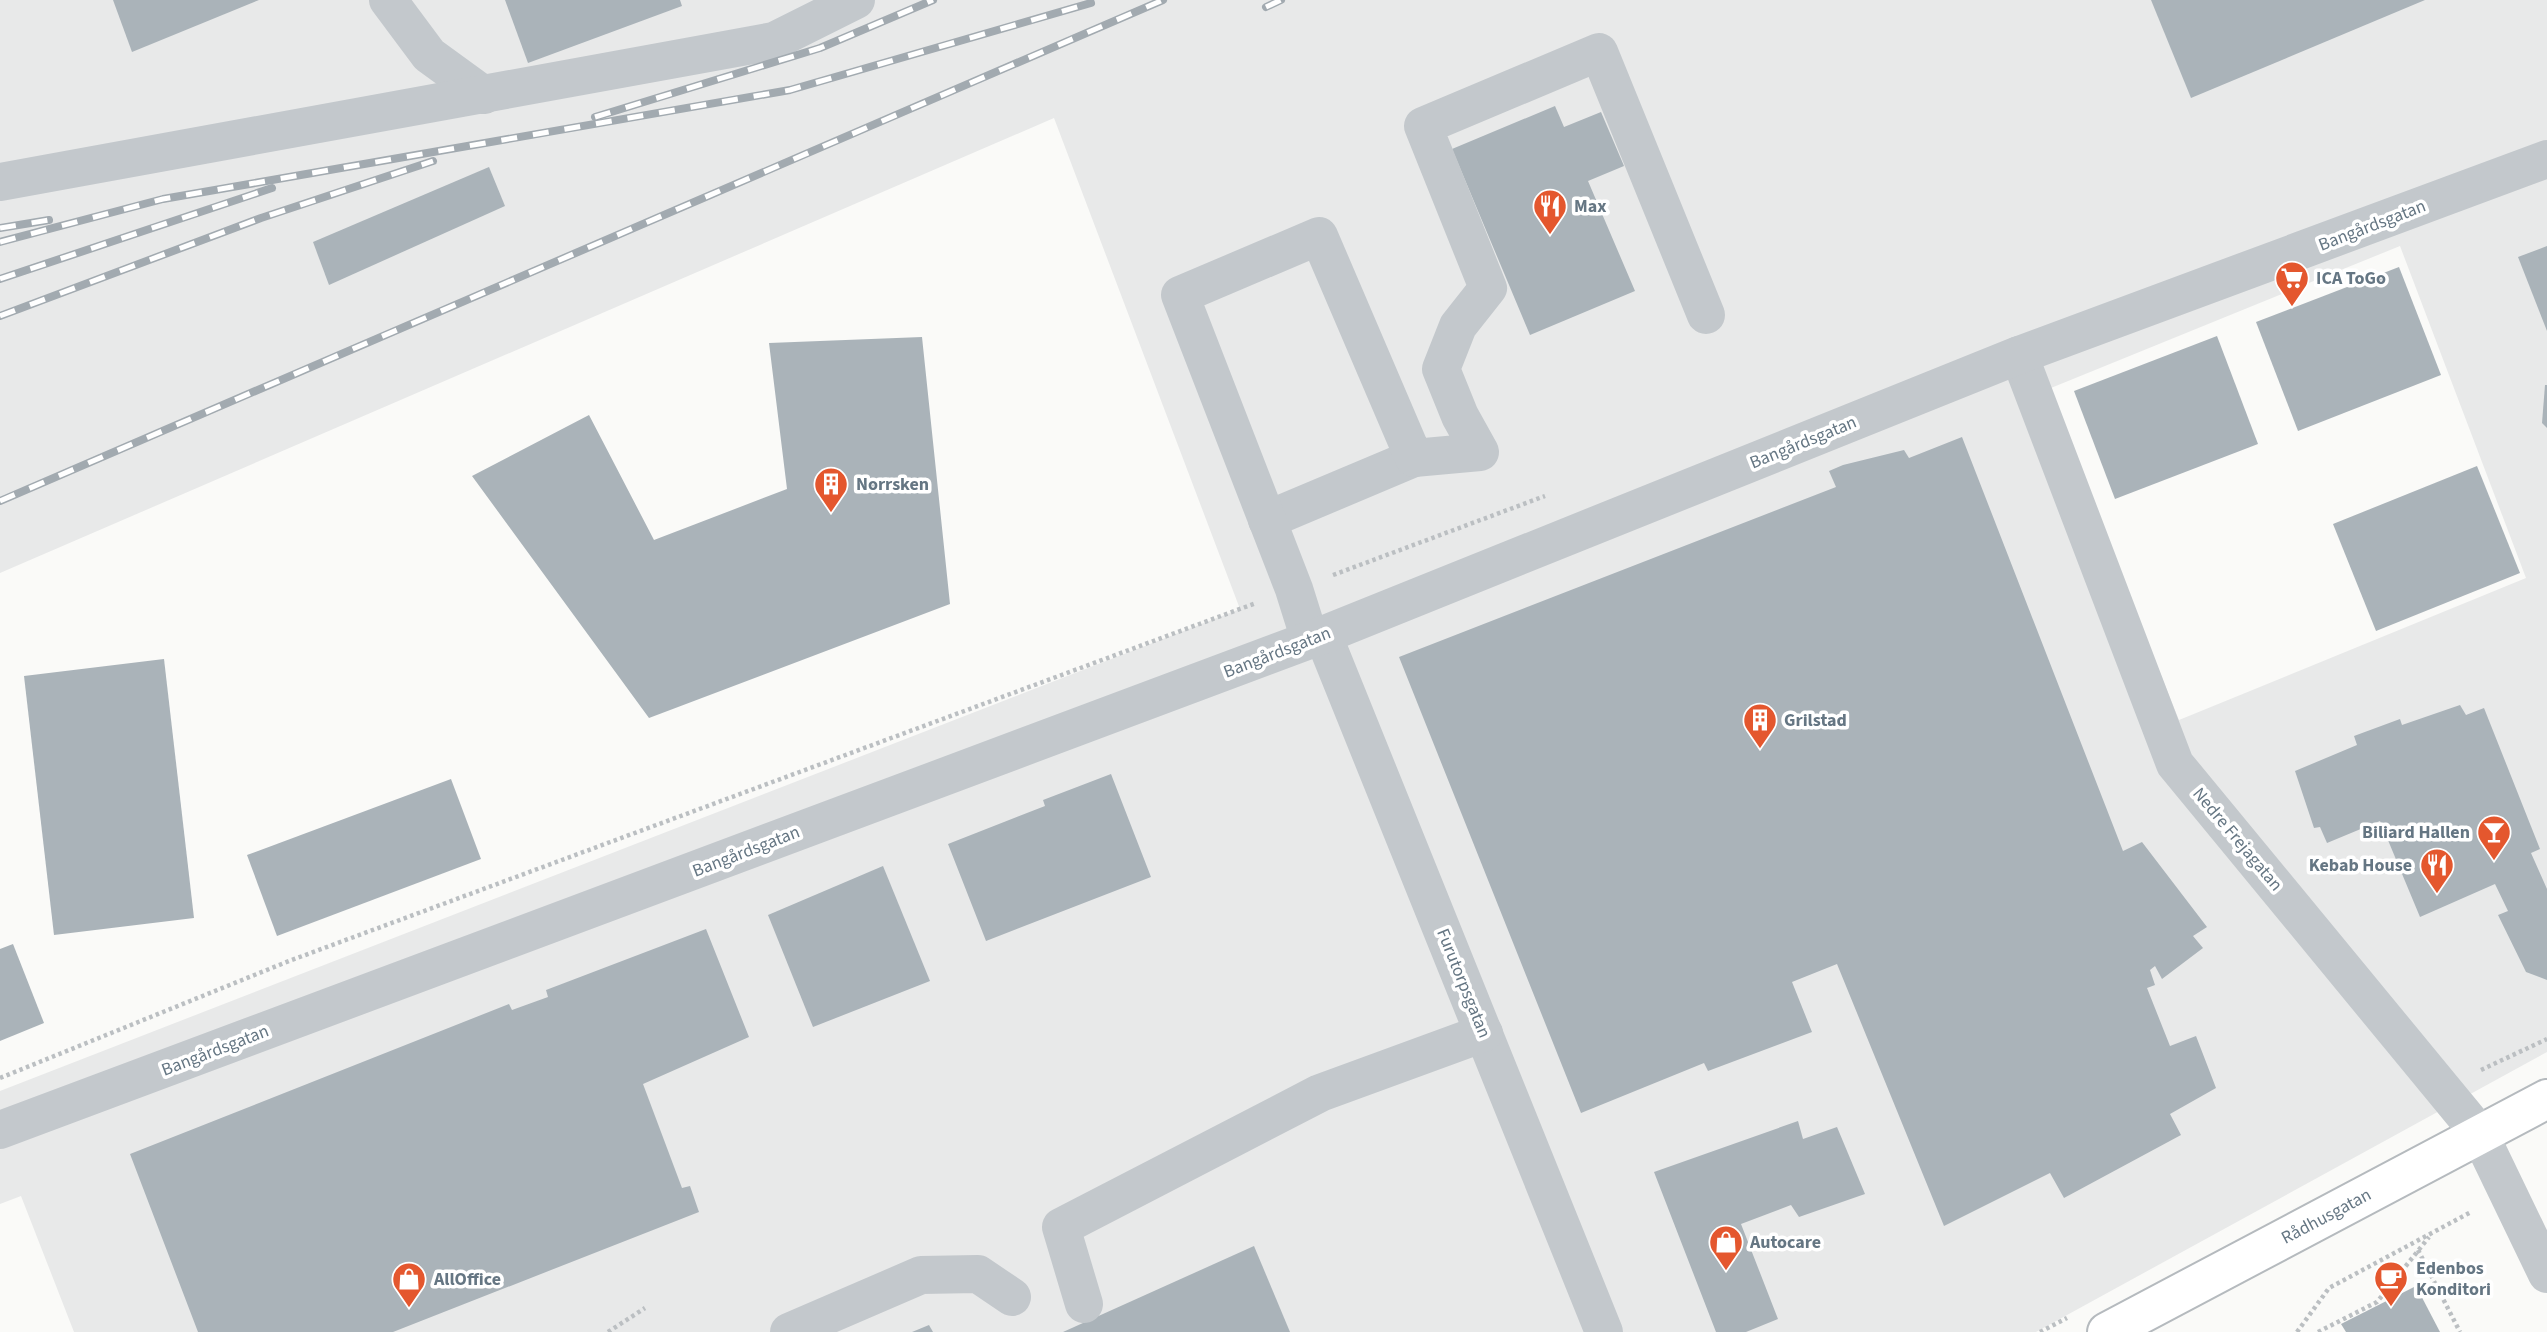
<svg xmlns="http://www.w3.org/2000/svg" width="2547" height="1332" font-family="'Source Sans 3',sans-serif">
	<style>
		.built { fill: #e8e9e9; fill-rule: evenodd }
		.building { fill: #aab3b9 }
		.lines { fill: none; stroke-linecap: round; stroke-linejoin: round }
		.major-casing { stroke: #b5babe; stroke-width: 42 }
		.path { stroke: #bbbfc2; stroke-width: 4.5; stroke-dasharray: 3.5 3.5; stroke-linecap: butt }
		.minor { stroke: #c3c8cc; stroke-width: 38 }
		.major { stroke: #fff; stroke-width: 38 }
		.rail-casing { stroke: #a2aab0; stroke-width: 8 }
		.rail { stroke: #fff; stroke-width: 5; stroke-dasharray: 16; stroke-linecap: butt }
		.labels { text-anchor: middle; stroke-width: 7; stroke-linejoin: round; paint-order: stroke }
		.poi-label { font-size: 18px; font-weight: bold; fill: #657683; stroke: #fff; text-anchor: start }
		.street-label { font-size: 18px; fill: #657683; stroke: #fff }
	</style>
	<rect width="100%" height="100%" fill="#fafaf8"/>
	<path class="built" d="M0,0H2547V1052L2036,1332H74L21,1196L0,1204V1091L1240,609L1054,118L0,573ZM2400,246L2526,578L2179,720L2046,390Z"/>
	<g class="building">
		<path d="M113,0H259L132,52Z"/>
		<path d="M505,0H680L682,6L528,63Z"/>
		<path d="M2151,0H2425L2191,98Z"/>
		<path d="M1555,106L1564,127L1601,112L1624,166L1588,181L1635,291L1530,335L1452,149Z"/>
		<path d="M489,167L505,206L329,285L313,242Z"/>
		<path d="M2547,246V331L2518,257Z"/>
		<path d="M2399,267L2441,375L2298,431L2256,322Z"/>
		<path d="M2217,336L2258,444L2115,499L2074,391Z"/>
		<path d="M922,337L950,604L649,718L472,476L589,415L654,540L787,489L769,343Z"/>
		<path d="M2545,385H2547V428L2542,423Z"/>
		<path d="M1962,437L2123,851L2142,842L2207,927L2193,936L2203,948L2162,979L2155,966L2150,970L2155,985L2147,988L2170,1046L2196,1036L2216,1088L2170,1114L2181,1135L2064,1198L2050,1173L1944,1226L1837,964L1792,982L1812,1032L1708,1071L1704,1063L1581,1113L1399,657L1836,487L1829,471L1843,465L1904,450L1909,458Z"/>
		<path d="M2477,466L2520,573L2376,631L2333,524Z"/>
		<path d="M164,659L194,918L54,935L24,676Z"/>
		<path d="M2460,705L2466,715L2484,708L2540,849L2531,853L2547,889V980L2526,972L2498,915L2508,911L2495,884L2420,917L2380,821L2327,843L2320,827L2314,828L2295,771L2357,745L2354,736L2400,719L2402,725Z"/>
		<path d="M1111,774L1151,877L986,941L948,844L1045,806L1043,800Z"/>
		<path d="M451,779L481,859L277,936L247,855Z"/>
		<path d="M883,866L930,981L813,1027L768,915Z"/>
		<path d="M706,929L749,1037L643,1084L682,1188L690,1186L699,1212L393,1332H198L130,1154L509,1004L512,1010L548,997L546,990Z"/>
		<path d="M13,944L44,1023L0,1041V949Z"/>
		<path d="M1798,1121L1803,1139L1837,1127L1865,1194L1799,1217L1791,1205L1741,1224L1778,1319L1746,1332H1716L1654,1172Z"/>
		<path d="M1254,1246L1290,1332H1063Z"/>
		<path d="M2416,1286L2440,1332H2346L2341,1324Z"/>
		<path d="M929,1325L933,1332H912Z"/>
	</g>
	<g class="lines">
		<g class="major-casing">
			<g id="major">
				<path id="s1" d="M2107,1332L2547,1099"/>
			</g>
		</g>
		<g class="path">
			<path d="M1333,575L1545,496"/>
			<path d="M2481,1070L2547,1039"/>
			<path d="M0,1078L289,961L1256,603"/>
			<path d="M2418,1250L2460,1332"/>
			<path d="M608,1332L645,1308"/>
			<path d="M2040,1332L2067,1318"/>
			<path d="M2297,1332L2329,1288L2471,1212"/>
			<path d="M2318,1332L2377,1302L2429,1237"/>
		</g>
		<g class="minor">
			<path d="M388,0L429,55L484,95"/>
			<path d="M0,182L774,41L856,0"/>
			<path d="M2019,355L2175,764L2479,1133L2547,1274"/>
			<path d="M1267,520L1414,458"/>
			<path d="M1323,635L1604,1332"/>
			<path d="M1310,640L1294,589L1180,295L1319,236L1414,458L1480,452L1460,416L1441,369L1458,326L1488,288L1423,126L1599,52L1706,315"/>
			<path d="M0,1130L1323,635L2019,355L2547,159"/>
			<path d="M1084,1304L1061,1227L1320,1093L1484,1033"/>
			<path d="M789,1332L921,1275L978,1274L1012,1297"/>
		</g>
		<use href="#major" class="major"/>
		<g class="rail-casing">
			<g id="rail">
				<path d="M1266,7L1281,0"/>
				<path d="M595,117L820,48L933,0"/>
				<path d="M0,228L49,220"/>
				<path d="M0,242L163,199L790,90L1091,3"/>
				<path d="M0,279L272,188"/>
				<path d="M0,316L261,218L433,161"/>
				<path d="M0,501L1163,0"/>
			</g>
		</g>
		<use href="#rail" class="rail"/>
	</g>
	<defs>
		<g id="restaurant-pin" transform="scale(1.75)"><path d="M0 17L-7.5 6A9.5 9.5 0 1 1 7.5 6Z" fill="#e4572e" stroke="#fff"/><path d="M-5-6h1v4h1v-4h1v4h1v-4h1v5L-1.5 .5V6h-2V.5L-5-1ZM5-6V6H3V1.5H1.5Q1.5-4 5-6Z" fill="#fff"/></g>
		<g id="supermarket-pin" transform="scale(1.75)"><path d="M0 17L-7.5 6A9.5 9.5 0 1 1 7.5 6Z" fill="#e4572e" stroke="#fff"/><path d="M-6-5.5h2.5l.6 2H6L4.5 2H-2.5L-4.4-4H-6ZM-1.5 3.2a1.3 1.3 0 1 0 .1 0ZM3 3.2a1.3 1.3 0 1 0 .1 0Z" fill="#fff"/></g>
		<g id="building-pin" transform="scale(1.75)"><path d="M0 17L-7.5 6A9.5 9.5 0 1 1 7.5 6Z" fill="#e4572e" stroke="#fff"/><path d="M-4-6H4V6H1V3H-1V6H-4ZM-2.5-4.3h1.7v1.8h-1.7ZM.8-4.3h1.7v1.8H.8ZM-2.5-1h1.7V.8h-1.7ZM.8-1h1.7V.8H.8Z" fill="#fff"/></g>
		<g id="bar-pin" transform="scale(1.75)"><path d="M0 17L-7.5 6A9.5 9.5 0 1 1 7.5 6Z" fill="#e4572e" stroke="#fff"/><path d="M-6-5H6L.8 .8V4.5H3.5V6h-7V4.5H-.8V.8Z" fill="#fff"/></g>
		<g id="shop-pin" transform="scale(1.75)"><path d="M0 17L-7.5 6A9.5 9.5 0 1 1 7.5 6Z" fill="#e4572e" stroke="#fff"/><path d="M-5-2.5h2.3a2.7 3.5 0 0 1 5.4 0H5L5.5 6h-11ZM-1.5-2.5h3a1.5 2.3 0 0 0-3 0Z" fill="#fff"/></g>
		<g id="cafe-pin" transform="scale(1.75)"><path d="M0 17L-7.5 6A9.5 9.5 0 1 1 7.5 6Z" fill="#e4572e" stroke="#fff"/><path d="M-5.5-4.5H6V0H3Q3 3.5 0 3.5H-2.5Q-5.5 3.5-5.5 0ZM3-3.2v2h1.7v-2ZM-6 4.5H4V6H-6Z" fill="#fff"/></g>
	</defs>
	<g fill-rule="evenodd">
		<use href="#restaurant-pin" x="1550" y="206"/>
		<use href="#supermarket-pin" x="2292" y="278"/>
		<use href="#building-pin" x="831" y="484"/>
		<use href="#building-pin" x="1760" y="720"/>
		<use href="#bar-pin" x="2494" y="832"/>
		<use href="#restaurant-pin" x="2437" y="865"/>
		<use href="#shop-pin" x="1726" y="1242"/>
		<use href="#cafe-pin" x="2391" y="1278"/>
		<use href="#shop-pin" x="409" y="1279"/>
	</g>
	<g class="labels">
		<g class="poi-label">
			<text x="1574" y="212">Max</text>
			<text x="2316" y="284">ICA ToGo</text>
			<text x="856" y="490">Norrsken</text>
			<text x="1784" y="726">Grilstad</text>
			<text x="2470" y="838" text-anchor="end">Biliard Hallen</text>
			<text x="2412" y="871" text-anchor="end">Kebab House</text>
			<text x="1750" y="1248">Autocare</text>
			<text x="2416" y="1274">Edenbos<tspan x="2416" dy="21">Konditori</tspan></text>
			<text x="434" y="1285">AllOffice</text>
		</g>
		<g class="street-label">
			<text transform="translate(2372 225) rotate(-21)" y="6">Bangårdsgatan</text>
			<text transform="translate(1803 442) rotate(-22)" y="6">Bangårdsgatan</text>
			<text transform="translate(1277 652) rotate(-21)" y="6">Bangårdsgatan</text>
			<text transform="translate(2238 839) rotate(50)" y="6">Nedre Frejagatan</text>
			<text transform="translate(746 851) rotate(-21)" y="6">Bangårdsgatan</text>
			<text transform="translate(1464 983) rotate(68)" y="6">Furutorpsgatan</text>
			<text transform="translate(215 1050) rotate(-21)" y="6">Bangårdsgatan</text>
			<text dy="6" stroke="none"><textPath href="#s1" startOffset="248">Rådhusgatan</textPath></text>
		</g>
	</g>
</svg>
